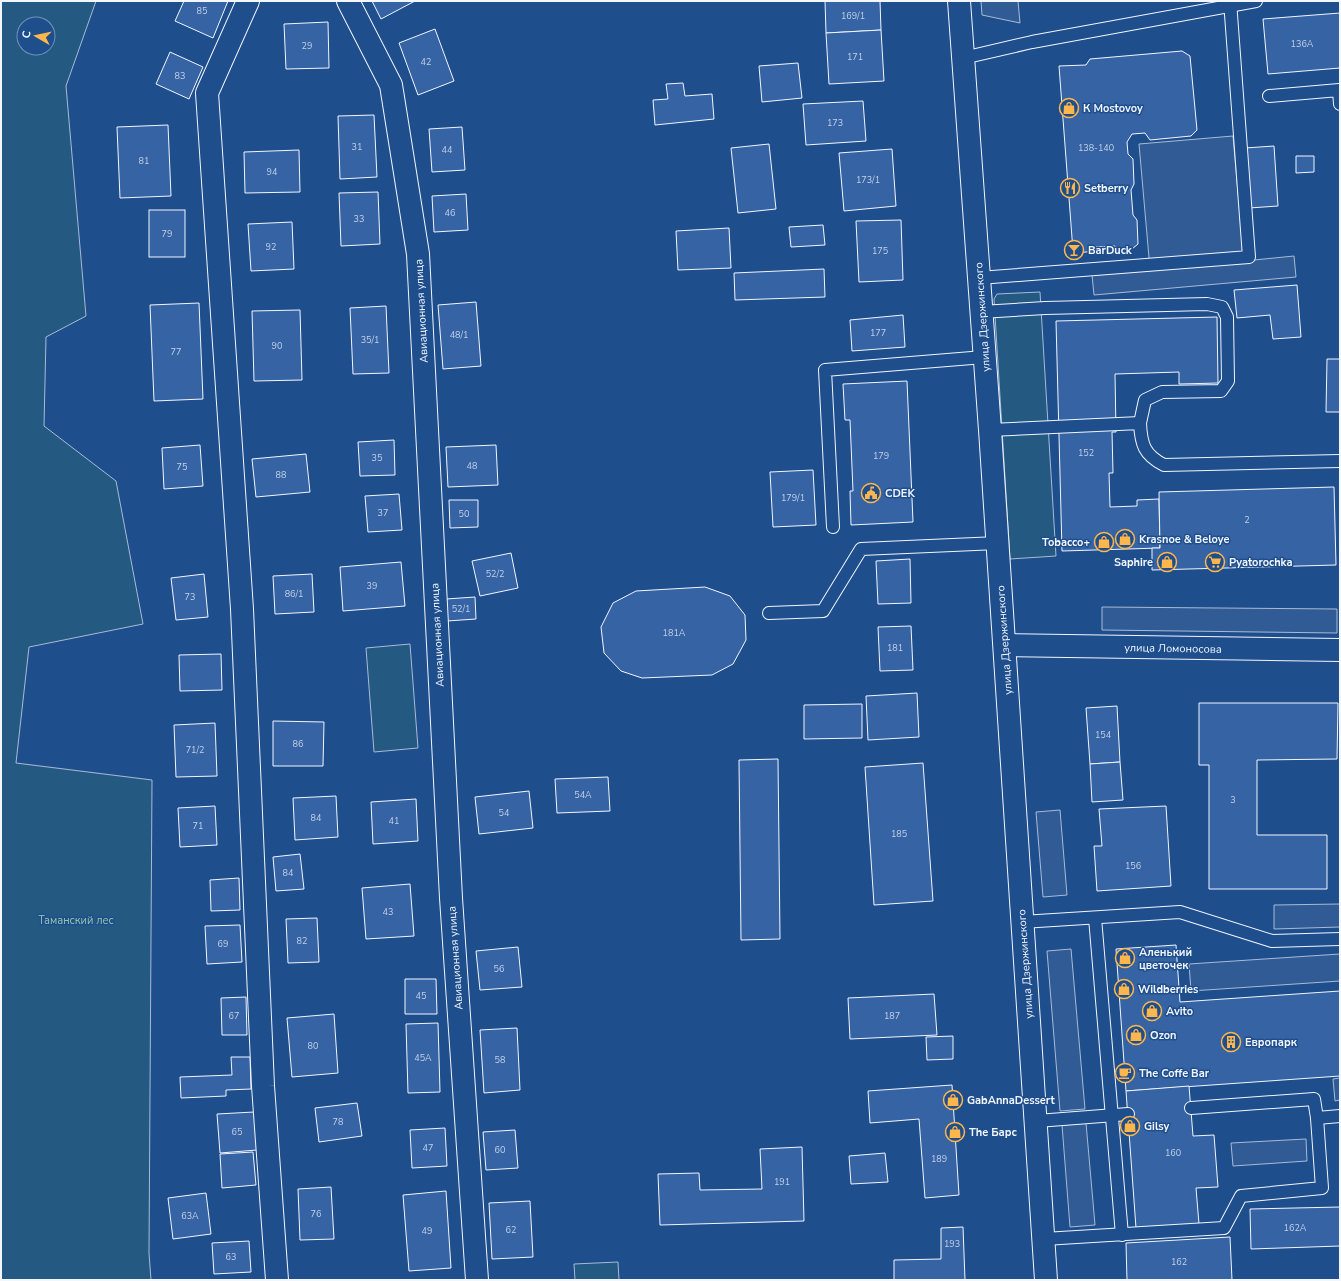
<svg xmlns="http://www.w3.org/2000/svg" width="1341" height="1281" font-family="'Nunito Sans',sans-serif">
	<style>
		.green { fill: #245a82; stroke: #a8bbd7; fill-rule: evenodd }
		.parking { fill: #305b95; stroke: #a8bbd7 }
		.building { fill: #3563a3; stroke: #f2f6ff }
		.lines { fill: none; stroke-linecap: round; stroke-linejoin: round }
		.service-casing { stroke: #f2f6ff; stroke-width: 14 }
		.minor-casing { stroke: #f2f6ff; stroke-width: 24 }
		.tertiary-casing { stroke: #f2f6ff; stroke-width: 24 }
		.service { stroke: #1f4e8c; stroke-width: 12 }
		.minor { stroke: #1f4e8c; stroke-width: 22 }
		.tertiary { stroke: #1f4e8c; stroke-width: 22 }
		.labels { text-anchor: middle; stroke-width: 3; stroke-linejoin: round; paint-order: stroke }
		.number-label { font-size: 9px; fill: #c3d1e8 }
		.poi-label { font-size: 11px; font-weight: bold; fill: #f2f6ff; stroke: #1f4e8c; text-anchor: start }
		.street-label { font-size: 11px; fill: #f2f6ff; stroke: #1f4e8c }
		.park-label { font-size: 11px; fill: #97c8a6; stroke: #1f4e8c }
	</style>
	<rect width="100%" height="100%" fill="#1f4e8c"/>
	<g class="green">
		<path d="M1,1H96L66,86L86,316L46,337L44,426L116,481L143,624L29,647L16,763L152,780L149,1253L151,1280H1ZM24,24H48V48H24Z"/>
		<path d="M1040,292L1056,556L1010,559L994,299L997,294Z"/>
		<path d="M410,644L418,748L374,752L366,648Z"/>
		<path d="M618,1262L619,1280H575L574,1264Z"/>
	</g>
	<g class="parking">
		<path d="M981,1H1018L1020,23L982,15Z"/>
		<path d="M1233,136L1244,261L1294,256L1296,277L1094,295L1092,275L1150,269L1139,144Z"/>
		<path d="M1102,607L1337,609V633L1102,630Z"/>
		<path d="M1060,810L1067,895L1043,897L1036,812Z"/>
		<path d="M1340,904V927L1274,929V905Z"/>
		<path d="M1071,949L1085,1109L1060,1111L1047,951Z"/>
		<path d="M1340,954V981L1191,991L1189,964Z"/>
		<path d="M1340,1078V1100L1335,1101L1333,1079Z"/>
		<path d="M1086,1123L1095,1225L1070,1227L1062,1125Z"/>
		<path d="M1306,1139L1307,1161L1233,1166L1231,1143Z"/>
	</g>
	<g class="building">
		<path d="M184,1H228L213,38L175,21Z"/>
		<path d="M372,1H415L381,19Z"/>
		<path d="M825,1H880L881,30L826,33Z"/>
		<path d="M1340,13V68L1268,74L1263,19Z"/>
		<path d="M328,22L329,68L286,69L284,24Z"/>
		<path d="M435,29L454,81L418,95L399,43Z"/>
		<path d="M881,30L884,81L829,84L826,33Z"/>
		<path d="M1182,51L1190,56L1197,130L1191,136L1150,140L1145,133L1132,134L1127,142L1128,154L1133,159L1134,184L1131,190L1133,215L1137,220L1138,244L1132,249L1116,250L1115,246L1096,247V251L1076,253L1073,251L1059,66L1086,65L1090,59Z"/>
		<path d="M170,52L203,67L189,99L156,84Z"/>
		<path d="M798,63L802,98L762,102L759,66Z"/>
		<path d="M683,83L685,96L712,94L714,119L655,125L653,100L668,99L666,84Z"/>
		<path d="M863,101L866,141L806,145L803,104Z"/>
		<path d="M374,115L377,177L340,179L338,116Z"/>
		<path d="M168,125L171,196L120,198L117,127Z"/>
		<path d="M462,127L465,170L432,172L429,129Z"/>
		<path d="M769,144L776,209L738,213L731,148Z"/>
		<path d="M1274,146L1278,206L1249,208L1245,148Z"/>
		<path d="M892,149L896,206L844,211L839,153Z"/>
		<path d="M299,150L300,192L245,193L244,152Z"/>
		<path d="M1296,156H1314V172L1296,173Z"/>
		<path d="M378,192L380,244L341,246L339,193Z"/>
		<path d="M466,194L468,230L434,232L432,196Z"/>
		<rect x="149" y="210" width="36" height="47"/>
		<path d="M901,220L903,280L859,282L856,221Z"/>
		<path d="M292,222L294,269L251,271L248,224Z"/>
		<path d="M823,225L825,245L791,247L789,227Z"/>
		<path d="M729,228L731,268L678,270L676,231Z"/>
		<path d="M824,269L825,297L735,300L734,273Z"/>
		<path d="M1297,285L1301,337L1273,339L1270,315L1237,318L1234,290Z"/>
		<path d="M476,302L481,366L443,369L438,305Z"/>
		<path d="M199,303L203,399L154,401L150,305Z"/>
		<path d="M386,306L389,373L353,374L350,308Z"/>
		<path d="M300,310L302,380L254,381L252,311Z"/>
		<path d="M903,315L905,347L852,351L850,320Z"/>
		<path d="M1217,317L1218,383L1179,384V372L1115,374L1116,432H1112L1113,473H1109L1110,507L1137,506V500L1159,499L1160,548L1062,551L1056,321Z"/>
		<path d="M1327,359H1340V412H1326Z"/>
		<path d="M907,381L913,522L851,525L850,491H853L850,420H845L843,384Z"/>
		<path d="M394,440L395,475L360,476L358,442Z"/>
		<path d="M200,445L203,486L164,489L162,448Z"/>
		<path d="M496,445L498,485L448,487L446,447Z"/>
		<path d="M306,454L310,492L256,497L252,459Z"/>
		<path d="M813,470L816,525L773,527L770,472Z"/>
		<path d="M1334,487L1336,565L1152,570V548H1160L1159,492Z"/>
		<path d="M399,494L402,530L368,532L365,496Z"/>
		<path d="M449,500H478V527L450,528Z"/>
		<path d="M511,553L518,588L480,596L472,561Z"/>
		<path d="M910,559L911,603L878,604L876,561Z"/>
		<path d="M401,562L405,606L343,611L340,567Z"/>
		<path d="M204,574L208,617L176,620L171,578Z"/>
		<path d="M312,574L314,612L275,614L273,576Z"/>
		<path d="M705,587L730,596L745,615L746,640L733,664L712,675L642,678L621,671L604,653L601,627L613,603L636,591Z"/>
		<path d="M475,597L476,619L447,621L446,599Z"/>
		<path d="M911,626L913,670L880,671L878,627Z"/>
		<path d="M221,654L222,690L180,691L179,655Z"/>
		<path d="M917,693L919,737L868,740L866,696Z"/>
		<path d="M1199,703H1338L1337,759L1257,760V835H1327V889H1209V765H1199Z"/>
		<path d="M862,704V738L804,739V705Z"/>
		<path d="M1117,706L1120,762L1090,764L1086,708Z"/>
		<path d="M273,721L324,722L323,766H273Z"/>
		<path d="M215,723L217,776L176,777L174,725Z"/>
		<path d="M778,759L780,939L741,940L739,760Z"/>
		<path d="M1120,762L1123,800L1092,802L1090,764Z"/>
		<path d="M923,763L933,901L874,905L865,767Z"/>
		<path d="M608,777L610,811L557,813L555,779Z"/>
		<path d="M529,791L533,828L479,834L475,797Z"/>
		<path d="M336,796L338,837L295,840L293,798Z"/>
		<path d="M416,799L418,841L373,844L371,802Z"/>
		<path d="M215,806L217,845L180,847L178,808Z"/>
		<path d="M1166,806L1171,886L1097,891L1094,846H1102L1099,809Z"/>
		<path d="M300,854L304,889L276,891L273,857Z"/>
		<path d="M239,878L240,910L211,911L210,880Z"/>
		<path d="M410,884L414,936L366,939L362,888Z"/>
		<path d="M317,918L319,962L288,963L286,919Z"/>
		<path d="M240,925L242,962L207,964L205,926Z"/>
		<path d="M1176,945L1180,1002L1340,991V1076L1126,1091L1116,949Z"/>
		<path d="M518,947L522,987L480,990L476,951Z"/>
		<path d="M405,979H436L437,1014H405Z"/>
		<path d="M934,994L937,1035L850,1039L848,998Z"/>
		<path d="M246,997L247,1035H222L221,998Z"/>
		<path d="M334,1014L338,1073L292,1077L287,1018Z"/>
		<path d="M438,1023L440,1092L408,1093L406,1024Z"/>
		<path d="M517,1028L520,1090L484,1093L480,1030Z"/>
		<path d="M953,1036V1059L927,1060L926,1037Z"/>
		<path d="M231,1057H250L251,1089L226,1090V1096L181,1098L180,1077L232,1075Z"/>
		<path d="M952,1085L959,1195L925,1198L919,1119L870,1123L868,1091Z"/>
		<path d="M1189,1086L1193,1136L1214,1135L1218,1187L1196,1188L1199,1224L1136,1228L1126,1091Z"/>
		<path d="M357,1103L362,1136L319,1142L315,1108Z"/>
		<path d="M254,1112L257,1150L220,1153L217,1114Z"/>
		<path d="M445,1128L447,1166L412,1168L410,1130Z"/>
		<path d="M515,1130L518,1168L486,1170L483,1132Z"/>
		<path d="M802,1147L804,1221L660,1225L658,1174L699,1173L700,1190L762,1189L760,1149Z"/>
		<path d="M253,1152L256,1185L222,1188L220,1154Z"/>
		<path d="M885,1153L888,1182L851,1184L849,1156Z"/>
		<path d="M331,1187L334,1239L300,1240L298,1189Z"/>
		<path d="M446,1191L451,1268L409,1271L403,1195Z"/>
		<path d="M206,1193L211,1234L173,1239L168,1198Z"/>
		<path d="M530,1201L533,1257L492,1259L489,1203Z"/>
		<path d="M1340,1207V1246L1251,1249L1250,1209Z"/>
		<path d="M963,1227L965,1280H894V1260L941,1259V1228Z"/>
		<path d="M1230,1237L1232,1280H1127L1126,1243Z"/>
		<path d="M249,1241L251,1272L214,1274L212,1243Z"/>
	</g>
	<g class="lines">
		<g class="service-casing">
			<g id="service">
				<path d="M963,58L1032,42L1256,1"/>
				<path d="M1269,96L1339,90L1340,104"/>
				<path d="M979,278L1249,257L1230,1"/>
				<path d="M981,312L1045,308L1207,304L1222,307L1227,317L1228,381L1221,391L1162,392L1145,400L1140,423"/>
				<path d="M990,430L1140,423C1141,444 1144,455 1164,465L1340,461"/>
				<path d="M833,527L825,370L984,357"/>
				<path d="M769,613L823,611L861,549L998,543"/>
				<path d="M1095,918L1122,1235"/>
				<path d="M1022,922L1180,912L1272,941L1340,939"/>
				<path d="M1191,1108L1314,1099L1317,1118L1340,1116"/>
				<path d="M1037,1121L1128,1114"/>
				<path d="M1044,1239L1224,1228L1241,1196L1322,1188L1317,1118"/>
			</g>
		</g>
		<g class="minor-casing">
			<g id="minor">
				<path d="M248,1L207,93L242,609L263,1086L277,1280"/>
				<path d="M348,1L391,85L418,254L451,898L477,1280"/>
			</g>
		</g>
		<g class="tertiary-casing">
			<g id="tertiary">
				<path d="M959,1L990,430L1046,1280"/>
				<path d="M1005,645L1340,650"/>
			</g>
		</g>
		<use href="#service" class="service"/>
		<use href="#minor" class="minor"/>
		<use href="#tertiary" class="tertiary"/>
	</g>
	<defs>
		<g id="shop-ring" transform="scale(1)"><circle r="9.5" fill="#1f4e8c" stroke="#ffb74d" stroke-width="1.5"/><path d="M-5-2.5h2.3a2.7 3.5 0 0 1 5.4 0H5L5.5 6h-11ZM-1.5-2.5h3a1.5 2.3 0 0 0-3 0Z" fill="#ffb74d"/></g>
		<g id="restaurant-ring" transform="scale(1)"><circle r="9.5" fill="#1f4e8c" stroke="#ffb74d" stroke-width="1.5"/><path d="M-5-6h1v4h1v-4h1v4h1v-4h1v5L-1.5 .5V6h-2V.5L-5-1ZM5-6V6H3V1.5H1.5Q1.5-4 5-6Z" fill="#ffb74d"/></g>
		<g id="bar-ring" transform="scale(1)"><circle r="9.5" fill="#1f4e8c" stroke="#ffb74d" stroke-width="1.5"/><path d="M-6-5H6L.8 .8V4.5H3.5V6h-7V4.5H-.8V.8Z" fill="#ffb74d"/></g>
		<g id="civic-ring" transform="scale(1)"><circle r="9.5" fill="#1f4e8c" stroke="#ffb74d" stroke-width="1.5"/><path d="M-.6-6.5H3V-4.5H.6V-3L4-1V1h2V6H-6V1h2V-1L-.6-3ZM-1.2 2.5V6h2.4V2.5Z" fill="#ffb74d"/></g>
		<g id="supermarket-ring" transform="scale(1)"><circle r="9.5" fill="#1f4e8c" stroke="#ffb74d" stroke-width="1.5"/><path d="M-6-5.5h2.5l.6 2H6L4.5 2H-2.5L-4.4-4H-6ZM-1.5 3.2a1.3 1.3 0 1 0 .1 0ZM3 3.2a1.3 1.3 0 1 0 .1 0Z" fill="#ffb74d"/></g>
		<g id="building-ring" transform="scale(1)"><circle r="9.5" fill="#1f4e8c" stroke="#ffb74d" stroke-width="1.5"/><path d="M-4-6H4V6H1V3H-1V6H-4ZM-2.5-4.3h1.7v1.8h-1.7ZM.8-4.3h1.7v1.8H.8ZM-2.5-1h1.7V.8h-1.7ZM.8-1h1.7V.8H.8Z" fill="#ffb74d"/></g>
		<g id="cafe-ring" transform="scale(1)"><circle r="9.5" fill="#1f4e8c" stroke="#ffb74d" stroke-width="1.5"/><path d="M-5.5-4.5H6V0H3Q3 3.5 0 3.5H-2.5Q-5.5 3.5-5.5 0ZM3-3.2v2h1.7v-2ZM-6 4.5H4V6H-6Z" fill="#ffb74d"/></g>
	</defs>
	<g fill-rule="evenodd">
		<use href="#shop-ring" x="1069" y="108"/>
		<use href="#restaurant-ring" x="1070" y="188"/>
		<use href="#bar-ring" x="1074" y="250"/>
		<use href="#civic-ring" x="871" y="493"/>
		<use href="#shop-ring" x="1125" y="539"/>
		<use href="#shop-ring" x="1104" y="542"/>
		<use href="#shop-ring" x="1167" y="562"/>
		<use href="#supermarket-ring" x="1215" y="562"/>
		<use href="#shop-ring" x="1125" y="958"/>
		<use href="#shop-ring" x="1124" y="989"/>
		<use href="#shop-ring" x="1152" y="1011"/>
		<use href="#shop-ring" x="1136" y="1035"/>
		<use href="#building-ring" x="1231" y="1042"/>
		<use href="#cafe-ring" x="1125" y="1073"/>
		<use href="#shop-ring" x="953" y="1100"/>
		<use href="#shop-ring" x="1130" y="1126"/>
		<use href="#shop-ring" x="955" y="1132"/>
	</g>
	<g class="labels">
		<g class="number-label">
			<text x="202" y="14">85</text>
			<text x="853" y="19">169/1</text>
			<text x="1302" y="47">136А</text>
			<text x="307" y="49">29</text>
			<text x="855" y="60">171</text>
			<text x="426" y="65">42</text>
			<text x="180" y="79">83</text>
			<text x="835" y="126">173</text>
			<text x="357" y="150">31</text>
			<text x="1096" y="151">138-140</text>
			<text x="447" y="153">44</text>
			<text x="144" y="164">81</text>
			<text x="272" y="175">94</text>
			<text x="868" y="183">173/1</text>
			<text x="450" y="216">46</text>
			<text x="359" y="222">33</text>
			<text x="167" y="237">79</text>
			<text x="271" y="250">92</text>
			<text x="880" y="254">175</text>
			<text x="878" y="336">177</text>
			<text x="459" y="338">48/1</text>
			<text x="370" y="343">35/1</text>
			<text x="277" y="349">90</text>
			<text x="176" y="355">77</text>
			<text x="1086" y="456">152</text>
			<text x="881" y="459">179</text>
			<text x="377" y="461">35</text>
			<text x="472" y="469">48</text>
			<text x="182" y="470">75</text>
			<text x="281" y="478">88</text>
			<text x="793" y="501">179/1</text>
			<text x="383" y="516">37</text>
			<text x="464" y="517">50</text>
			<text x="1247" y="523">2</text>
			<text x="495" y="577">52/2</text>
			<text x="372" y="589">39</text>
			<text x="294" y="597">86/1</text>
			<text x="190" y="600">73</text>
			<text x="461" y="612">52/1</text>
			<text x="674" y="636">181А</text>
			<text x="895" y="651">181</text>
			<text x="1103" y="738">154</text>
			<text x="298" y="747">86</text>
			<text x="195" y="753">71/2</text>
			<text x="583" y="798">54А</text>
			<text x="1233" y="803">3</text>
			<text x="504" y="816">54</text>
			<text x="316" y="821">84</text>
			<text x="394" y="824">41</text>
			<text x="198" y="829">71</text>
			<text x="899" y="837">185</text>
			<text x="1133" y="869">156</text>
			<text x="288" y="876">84</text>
			<text x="388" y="915">43</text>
			<text x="302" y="944">82</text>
			<text x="223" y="947">69</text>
			<text x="499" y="972">56</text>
			<text x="421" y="999">45</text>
			<text x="234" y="1019">67</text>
			<text x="892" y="1019">187</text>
			<text x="313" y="1049">80</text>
			<text x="423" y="1061">45А</text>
			<text x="500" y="1063">58</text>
			<text x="338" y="1125">78</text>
			<text x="237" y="1135">65</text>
			<text x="428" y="1151">47</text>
			<text x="500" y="1153">60</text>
			<text x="1173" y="1156">160</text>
			<text x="939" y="1162">189</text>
			<text x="782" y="1185">191</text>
			<text x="316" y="1217">76</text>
			<text x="190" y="1219">63А</text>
			<text x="1295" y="1231">162А</text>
			<text x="511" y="1233">62</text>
			<text x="427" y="1234">49</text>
			<text x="952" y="1247">193</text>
			<text x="231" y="1260">63</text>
			<text x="1179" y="1265">162</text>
		</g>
		<g class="poi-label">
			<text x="1083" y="112">К Mostovoy</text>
			<text x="1084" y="192">Setberry</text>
			<text x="1088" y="254">BarDuck</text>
			<text x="885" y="497">CDEK</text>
			<text x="1139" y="543">Krasnoe &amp; Beloye</text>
			<text x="1090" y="546" text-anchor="end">Tobacco+</text>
			<text x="1153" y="566" text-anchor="end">Saphire</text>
			<text x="1229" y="566">Pyatorochka</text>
			<text x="1139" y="956">Аленький<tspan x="1139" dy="13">цветочек</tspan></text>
			<text x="1138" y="993">Wildberries</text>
			<text x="1166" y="1015">Avito</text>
			<text x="1150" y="1039">Ozon</text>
			<text x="1245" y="1046">Европарк</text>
			<text x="1139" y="1077">The Coffe Bar</text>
			<text x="967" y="1104">GabAnnaDessert</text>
			<text x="1144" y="1130">Gilsy</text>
			<text x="969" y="1136">The Барс</text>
		</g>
		<g class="street-label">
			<text transform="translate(421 311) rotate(-93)" y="4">Авиационная улица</text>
			<text transform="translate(982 317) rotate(-94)" y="4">улица Дзержинского</text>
			<text transform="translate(437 635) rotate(-93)" y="4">Авиационная улица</text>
			<text transform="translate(1004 640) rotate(-94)" y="4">улица Дзержинского</text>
			<text transform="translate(1173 648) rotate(1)" y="4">улица Ломоносова</text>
			<text transform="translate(455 958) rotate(-94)" y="4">Авиационная улица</text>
			<text transform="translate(1025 964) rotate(-94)" y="4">улица Дзержинского</text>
		</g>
		<g class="park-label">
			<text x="76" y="924">Таманский лес</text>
		</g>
	</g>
	<rect width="1341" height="1281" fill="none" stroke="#f2f6ff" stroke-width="4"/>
	<g transform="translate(36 36) rotate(279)"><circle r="19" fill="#1f4e8c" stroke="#7391ba"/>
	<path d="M0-3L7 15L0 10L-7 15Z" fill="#ffb74d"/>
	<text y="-6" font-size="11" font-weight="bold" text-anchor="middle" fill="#f2f6ff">С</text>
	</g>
</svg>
